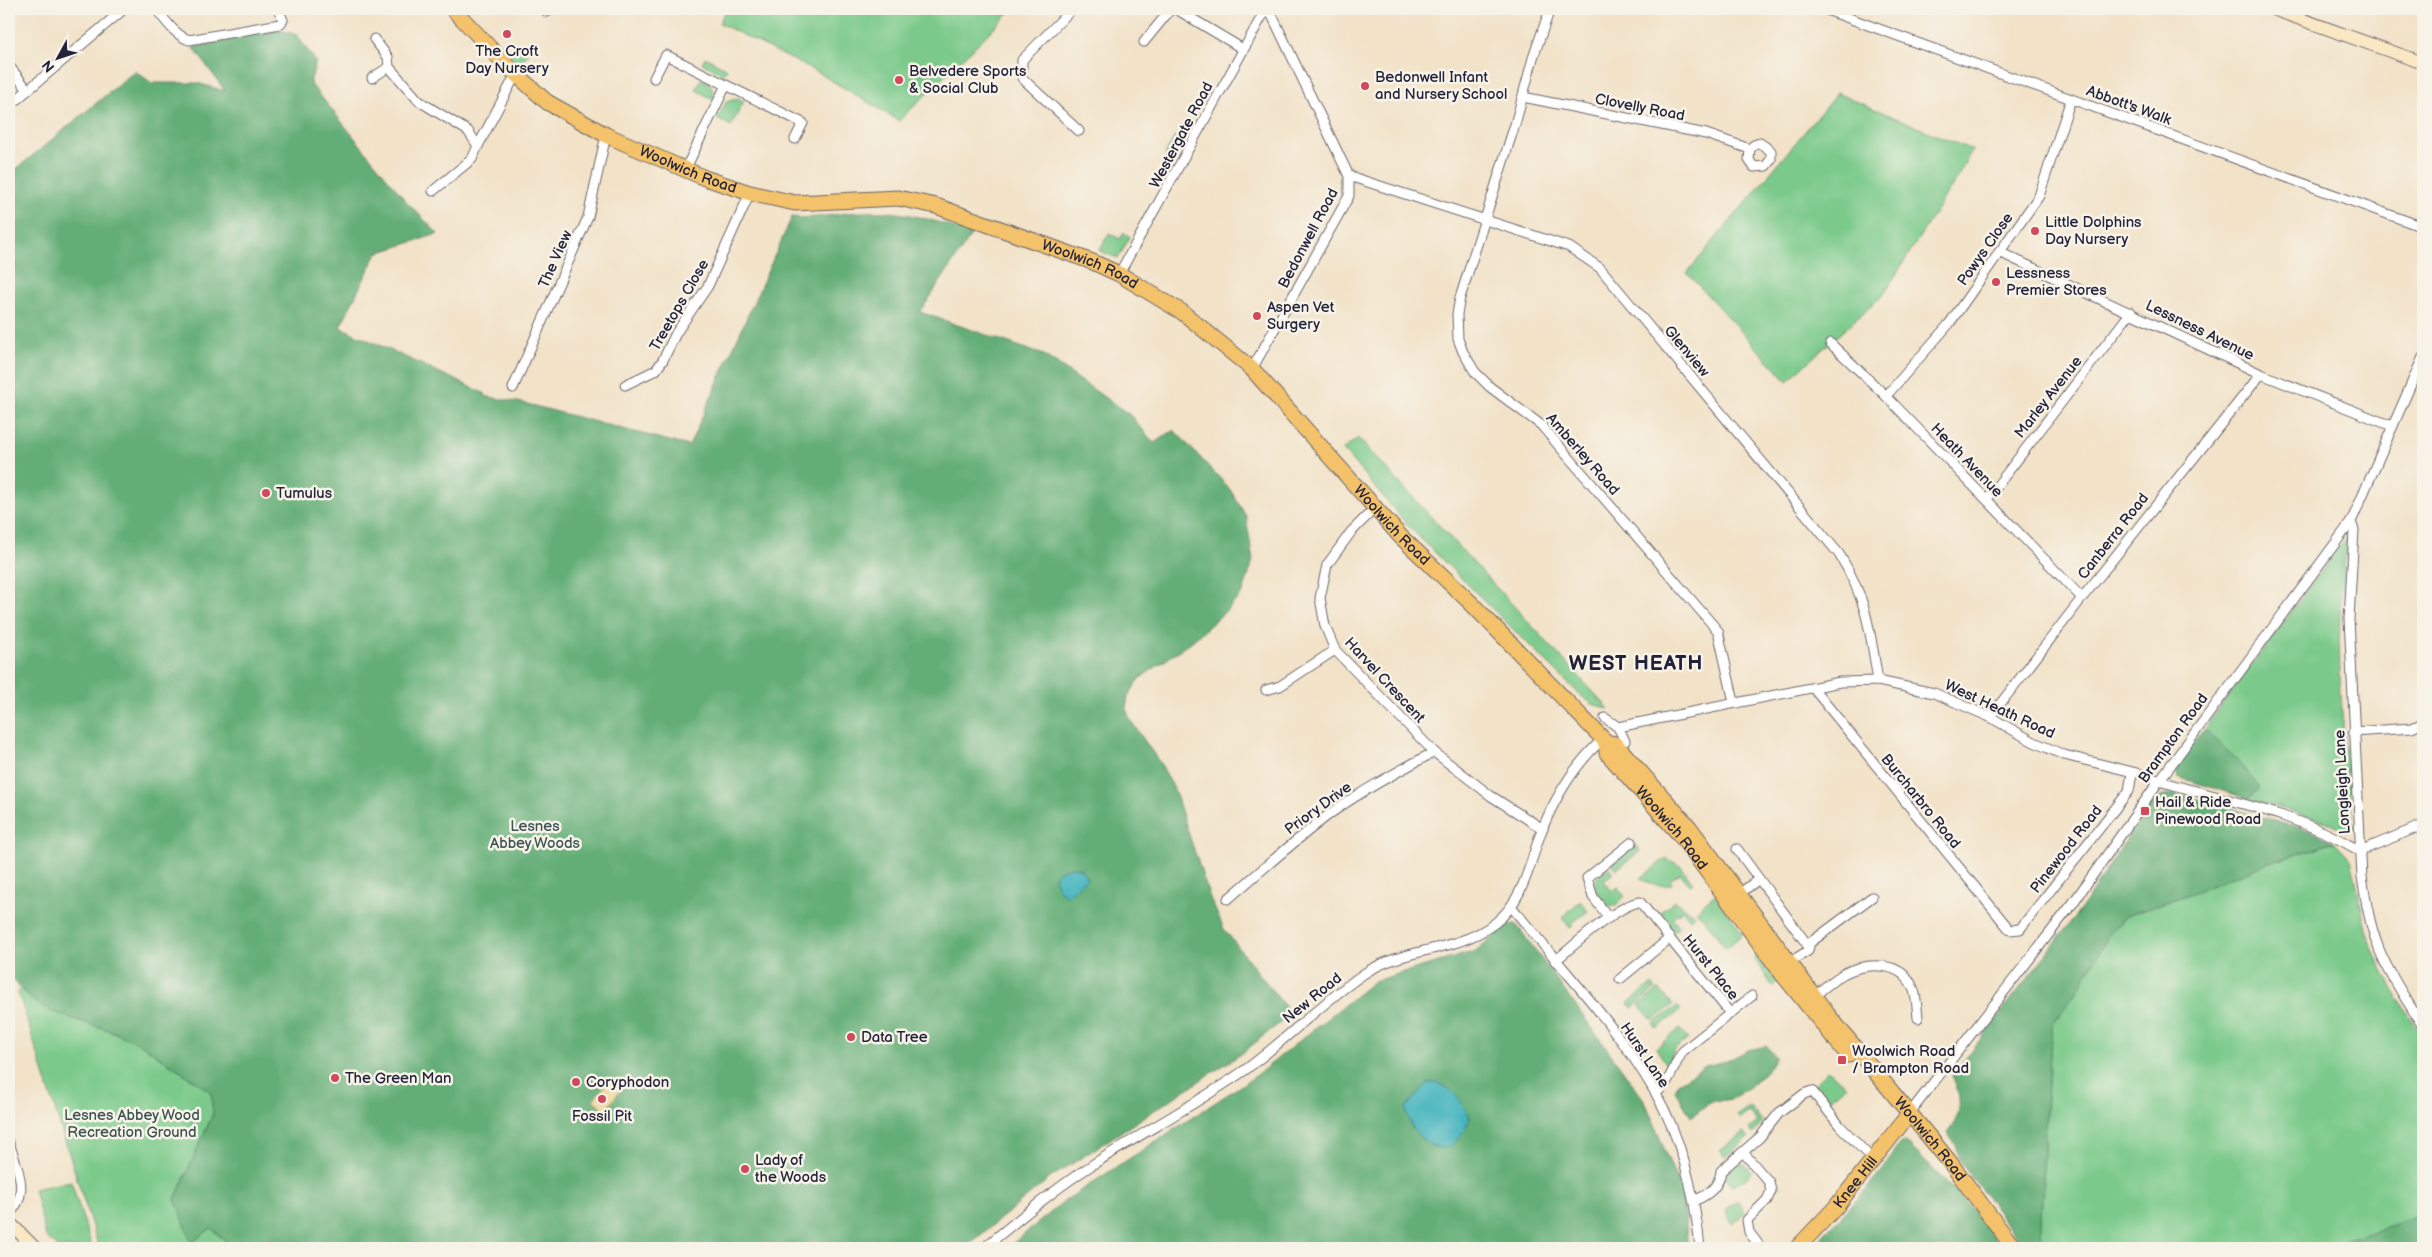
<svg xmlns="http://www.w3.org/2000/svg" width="2432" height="1257" font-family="'Balsamiq Sans',sans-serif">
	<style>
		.green { fill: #7bca8b; stroke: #4e7663 }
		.forest { fill: #64ae77; stroke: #436859; fill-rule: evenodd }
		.sand { fill: #eeda9e; stroke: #887e6c }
		.water { fill: #46b5bf; stroke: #346c7d }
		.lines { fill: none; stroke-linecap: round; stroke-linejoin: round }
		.street-casing { stroke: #6b656c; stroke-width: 11 }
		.secondary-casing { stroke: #6b656c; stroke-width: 14 }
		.primary-casing { stroke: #6b656c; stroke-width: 17 }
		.street { stroke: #fff; stroke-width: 9 }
		.secondary { stroke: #fae7c3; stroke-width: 12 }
		.primary { stroke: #f3c26a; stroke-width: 15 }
		.poi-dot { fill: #d1495b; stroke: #f7f3e8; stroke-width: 2 }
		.labels { text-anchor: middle; stroke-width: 5; stroke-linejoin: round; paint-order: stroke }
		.poi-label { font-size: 15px; fill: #22223b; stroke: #f7f3e8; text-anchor: start }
		.street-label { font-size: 15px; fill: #22223b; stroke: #f7f3e8 }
		.park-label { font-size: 15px; fill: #3d5453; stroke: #f7f3e8 }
		.district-label { font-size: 20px; font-weight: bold; letter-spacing: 1px; fill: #22223b; stroke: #f7f3e8 }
	</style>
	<rect width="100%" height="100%" fill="#f7f3e8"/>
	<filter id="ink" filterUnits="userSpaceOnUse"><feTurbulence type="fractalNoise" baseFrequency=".02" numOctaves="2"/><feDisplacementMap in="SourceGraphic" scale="10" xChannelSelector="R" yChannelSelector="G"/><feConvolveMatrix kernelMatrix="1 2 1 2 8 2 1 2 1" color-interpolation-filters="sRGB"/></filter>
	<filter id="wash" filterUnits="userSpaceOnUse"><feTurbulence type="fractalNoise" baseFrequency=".0096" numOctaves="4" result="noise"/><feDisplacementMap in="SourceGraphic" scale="20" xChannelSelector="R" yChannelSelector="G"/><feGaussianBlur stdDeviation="1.12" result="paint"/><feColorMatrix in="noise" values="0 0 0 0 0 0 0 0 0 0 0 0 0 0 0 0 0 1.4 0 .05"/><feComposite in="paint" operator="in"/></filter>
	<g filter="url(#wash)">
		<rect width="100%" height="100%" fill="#f2e2c8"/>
		<g class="green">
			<path d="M726,9H1013L899,121L819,73L719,23Z"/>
			<path d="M518,43L529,53L518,65L509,54Z"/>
			<path d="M705,57L727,69L724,75L702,63Z"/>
			<path d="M701,79L710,83L714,95L712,99L696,90Z"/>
			<path d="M1837,93L1972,150L1958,176L1883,295L1787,381L1687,273Z"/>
			<path d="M738,98L744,101L731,126L717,119L726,102Z"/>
			<path d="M1175,136L1183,141L1172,160L1165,155Z"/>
			<path d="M1109,233L1120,239L1124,233L1130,237L1118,258L1099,251Z"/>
			<path d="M1358,438L1609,709L1592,704L1580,695L1410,528L1343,450Z"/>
			<path d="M2347,537C2345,563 2341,588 2340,614C2337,685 2346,757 2353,828L2345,831L2325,821L2249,799L2260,788L2204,729Z"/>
			<path d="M2335,842L2351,859L2365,925L2372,950L2402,1005L2423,1039V1215L2323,1248H2042L2041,1222L2045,1127L2052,1025L2081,985L2110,933L2126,916L2184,896L2269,863Z"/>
			<path d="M1637,846L1640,851L1616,870L1612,865Z"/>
			<path d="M1666,858L1682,867L1693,883L1690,886L1680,873L1670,880L1672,884C1661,888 1650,884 1641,878Z"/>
			<path d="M1609,867L1613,873L1604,881L1612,891L1618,887L1625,897L1615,906L1606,905L1594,886L1598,876Z"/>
			<path d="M1715,894L1743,934L1726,948L1703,917L1695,911Z"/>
			<path d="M1580,901L1588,911L1571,924L1573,926L1570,928L1562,917Z"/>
			<path d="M1674,901L1695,915L1690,919L1683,910L1672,918L1679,927L1672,933L1657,914Z"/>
			<path d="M1758,955L1778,982L1772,986L1754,958Z"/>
			<path d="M1652,984L1655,989L1632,1008L1628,1003Z"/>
			<path d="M21,989L30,998L139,1043L211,1092L213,1113L175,1199L193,1242L211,1228L233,1248H99L18,992Z"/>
			<path d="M1659,989L1673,1005L1653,1021L1639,1005Z"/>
			<path d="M1677,1006L1681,1010L1657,1029L1653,1024Z"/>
			<path d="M1680,1029L1688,1039L1675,1049L1667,1065L1656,1048Z"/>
			<path d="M1828,1070L1846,1086L1830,1099L1820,1088L1814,1085Z"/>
			<path d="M1749,1106L1763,1122L1753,1134L1749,1129L1757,1122L1749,1112L1740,1119L1737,1116Z"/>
			<path d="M1744,1132L1749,1138L1725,1157L1720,1151Z"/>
			<path d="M1736,1163L1746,1165L1751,1172L1747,1178L1733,1186L1725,1175Z"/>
			<path d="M71,1181L92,1248H59L46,1237L34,1189Z"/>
			<path d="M1737,1201L1745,1212L1733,1224L1726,1214L1728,1207Z"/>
		</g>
		<g class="forest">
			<path d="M280,30L297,35L316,62L310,83L406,201L438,234L377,253L340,327L486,394L484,396L523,403L689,446L792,217C816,220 840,212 864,212C906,210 934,220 972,234L920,312L1044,355L1130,415L1154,443L1174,430L1229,488L1246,516L1253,560L1243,593L1227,610L1191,642L1139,679L1128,697L1126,709L1131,721L1162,766L1174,789L1210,898L1224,929L1291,1014L1241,1054L1050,1178L965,1248H233L211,1228L192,1243L175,1199L213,1114L211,1092L139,1043L114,1032L49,1011L30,998L9,975V175L135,71L152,83H197L225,91L193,47Z"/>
			<path d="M2204,729L2234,757L2260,788L2249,799L2178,777L2175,768Z"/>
			<path d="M2178,794L2306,829L2335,842L2269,863L2184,896L2126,916L2110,933L2081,985L2052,1025L2045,1127L2041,1222L2042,1248H2024L1960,1161L1956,1145L1947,1133C1963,1115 1962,1096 1952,1076L2081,909L2151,802L2163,796Z"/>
			<path d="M1516,924L1645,1101L1683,1196L1688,1248H1007L1066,1200L1257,1075L1374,981L1476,951L1508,925ZM1440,1084L1451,1091L1470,1118L1454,1143L1438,1148L1429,1144L1412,1128L1406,1107L1419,1093Z"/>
			<path d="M1766,1046L1776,1057L1769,1068L1751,1086L1732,1099L1710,1102L1691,1117L1675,1090L1680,1082L1705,1066L1727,1061L1748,1050Z"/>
			<path d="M1902,1142L1909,1145L1972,1208L2002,1248H1811C1835,1223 1860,1197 1882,1170C1890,1161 1893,1148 1902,1142Z"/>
			<path d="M2423,1215V1248H2323Z"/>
		</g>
		<path class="sand" d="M610,1079L622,1088L606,1110L593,1100Z"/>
		<g class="water">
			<path d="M1071,867L1080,868L1087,878L1067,896L1059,890L1054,878L1058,872Z"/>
			<path d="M1428,1083C1448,1080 1463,1102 1470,1119C1465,1128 1459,1142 1449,1146C1429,1155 1405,1124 1406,1107Z"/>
		</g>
	</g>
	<g filter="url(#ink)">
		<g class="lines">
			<g class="street-casing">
				<g id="street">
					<path d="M156,9C166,21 174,34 189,40L280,24L283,20L278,9"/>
					<path d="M1072,9L1022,60V78L1079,131"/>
					<path d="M1176,9L1243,49"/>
					<path d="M1550,9L1533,58L1516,121L1460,298L1457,314L1458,339L1463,352L1475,372L1490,387L1541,425L1718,631L1734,702"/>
					<path d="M1824,9L2423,227"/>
					<path d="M547,12L550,9"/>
					<path d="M374,39L388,57L389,67L419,101L468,131L478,146L472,159L433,191"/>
					<path d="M1144,42L1171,9"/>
					<path d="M9,66L28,90"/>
					<path d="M372,78L389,67"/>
					<path d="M654,78L666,55L726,85"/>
					<path d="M1523,97L1706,134L1750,149L1754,145L1760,143L1771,151V159L1766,166L1754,167L1749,160L1750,149"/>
					<path d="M9,106L124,9"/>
					<path d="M478,146L516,74"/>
					<path d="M685,170L726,85L803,123L795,139"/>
					<path d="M1349,176L1569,247L1600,268L1839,554C1867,599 1870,630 1878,681"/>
					<path d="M1999,252L2261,374L2392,426"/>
					<path d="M1119,274L1266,9"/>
					<path d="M1830,343L1886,396L2082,598"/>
					<path d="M1252,369L1349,196V176L1269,9"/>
					<path d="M625,385L656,370L663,360L676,333L708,286L750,193"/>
					<path d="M513,388L588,217L606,135"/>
					<path d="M1886,396L1949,324L2039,196L2071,99"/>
					<path d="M1987,499L2131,312"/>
					<path d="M1375,508L1351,532L1327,565L1320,598L1325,626L1335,650L1434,752L1491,796L1543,829"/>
					<path d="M2351,522L2354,530L2349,619L2362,877C2366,902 2370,926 2379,949C2390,977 2408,1001 2423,1027"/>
					<path d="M1813,688L2010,930L2020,929L2129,791L2132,773"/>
					<path d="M1266,690L1280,686L1335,650"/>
					<path d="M1990,717L2082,598L2261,374"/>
					<path d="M1605,718L1618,727L1625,741"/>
					<path d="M1618,727L1840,682L1878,681L1934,693L1990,717L2034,742L2064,755L2149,776L2159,781C2226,800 2299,814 2360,851"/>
					<path d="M2353,732L2412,728L2423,723"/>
					<path d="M1737,849L1809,947L1808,951L1788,963"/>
					<path d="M2360,851L2423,825"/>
					<path d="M1739,894L1759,879"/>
					<path d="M1228,899C1262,870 1295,840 1331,813C1363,790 1399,771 1434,752"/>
					<path d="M1511,906C1560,967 1616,1024 1655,1092C1682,1139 1695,1195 1700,1248"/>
					<path d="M1609,918L1593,897L1587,878L1632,842"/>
					<path d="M1807,945L1872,897"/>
					<path d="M1555,961C1575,945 1617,905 1640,902L1730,1013"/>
					<path d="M1620,979L1670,938"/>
					<path d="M1814,996C1824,988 1834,979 1845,973C1867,962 1902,961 1913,988C1917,997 1917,1009 1918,1018"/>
					<path d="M1656,1093C1671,1082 1673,1066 1683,1051L1752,996"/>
					<path d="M1909,1114L2073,903L2159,781L2351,522L2423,357"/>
					<path d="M9,1143C17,1168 31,1193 9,1214"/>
					<path d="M1743,1152L1769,1182L1771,1191L1767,1200L1747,1220L1749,1232L1758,1244L1754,1248"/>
					<path d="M1694,1201C1708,1195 1719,1187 1721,1171L1760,1137L1779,1113L1804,1094L1812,1091L1840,1126L1872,1159"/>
					<path d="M984,1248C1018,1220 1052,1191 1089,1167C1140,1134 1195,1105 1245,1070C1286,1040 1322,1002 1365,973C1405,947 1456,953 1495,923C1525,900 1530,860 1543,827C1557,794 1576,763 1603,739"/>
				</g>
			</g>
			<g class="secondary-casing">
				<g id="secondary">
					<path d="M2273,9L2423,63"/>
					<path d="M9,1222L35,1248"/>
				</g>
			</g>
			<g class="primary-casing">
				<g id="primary">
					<path id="s1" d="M453,9L509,68L547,102L606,135L705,178L750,193L795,203L898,198L936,206L1093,262L1119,274L1182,312L1252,369L1401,537L1471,603L1606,742L1615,744L1619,748L1690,828L1828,1015L1949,1161L2014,1248"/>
					<path id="s2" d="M1606,742L1607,753L1681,836L1783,975L1848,1055"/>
					<path id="s3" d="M1797,1248L1835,1208L1909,1114"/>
				</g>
			</g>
			<use href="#street" class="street"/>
			<use href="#secondary" class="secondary"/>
			<use href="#primary" class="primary"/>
		</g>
	</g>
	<g class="poi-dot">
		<circle cx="507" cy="34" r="5"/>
		<circle cx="899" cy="80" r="5"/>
		<circle cx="1365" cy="86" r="5"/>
		<circle cx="2035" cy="231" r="5"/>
		<circle cx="1996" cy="282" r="5"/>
		<circle cx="1257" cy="316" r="5"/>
		<circle cx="266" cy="493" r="5"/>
		<rect x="2140" y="806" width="10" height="10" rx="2.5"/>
		<circle cx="851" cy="1037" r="5"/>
		<rect x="1837" y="1055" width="10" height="10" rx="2.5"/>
		<circle cx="335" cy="1078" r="5"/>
		<circle cx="576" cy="1082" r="5"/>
		<circle cx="602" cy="1099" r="5"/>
		<circle cx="745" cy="1169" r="5"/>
	</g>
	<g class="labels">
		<g class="poi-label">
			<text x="507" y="56" text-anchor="middle">The Croft<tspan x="507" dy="17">Day Nursery</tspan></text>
			<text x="909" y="76">Belvedere Sports<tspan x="909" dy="17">&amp; Social Club</tspan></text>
			<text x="1375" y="82">Bedonwell Infant<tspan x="1375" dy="17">and Nursery School</tspan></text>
			<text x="2045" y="227">Little Dolphins<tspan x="2045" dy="17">Day Nursery</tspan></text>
			<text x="2006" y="278">Lessness<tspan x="2006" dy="17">Premier Stores</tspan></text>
			<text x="1267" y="312">Aspen Vet<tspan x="1267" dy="17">Surgery</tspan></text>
			<text x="276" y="498">Tumulus</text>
			<text x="2155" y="807">Hail &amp; Ride<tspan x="2155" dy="17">Pinewood Road</tspan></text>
			<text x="861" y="1042">Data Tree</text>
			<text x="1852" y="1056">Woolwich Road<tspan x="1852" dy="17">/ Brampton Road</tspan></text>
			<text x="345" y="1083">The Green Man</text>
			<text x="586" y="1087">Coryphodon</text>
			<text x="602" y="1121" text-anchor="middle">Fossil Pit</text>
			<text x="755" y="1165">Lady of<tspan x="755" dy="17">the Woods</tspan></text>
		</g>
		<g class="street-label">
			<text transform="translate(2129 105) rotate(20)" y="5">Abbott's Walk</text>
			<text transform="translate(1640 107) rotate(11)" y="5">Clovelly Road</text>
			<text transform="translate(1181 135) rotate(-62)" y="5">Westergate Road</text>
			<text dy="5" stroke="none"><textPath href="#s1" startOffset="289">Woolwich Road</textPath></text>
			<text transform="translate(1308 238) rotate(-62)" y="5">Bedonwell Road</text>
			<text transform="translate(1985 249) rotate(-55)" y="5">Powys Close</text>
			<text transform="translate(555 259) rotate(-66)" y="5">The View</text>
			<text dy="5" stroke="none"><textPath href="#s1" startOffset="708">Woolwich Road</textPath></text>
			<text transform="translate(679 305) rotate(-60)" y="5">Treetops Close</text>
			<text transform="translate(2200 330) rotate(26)" y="5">Lessness Avenue</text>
			<text transform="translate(1687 351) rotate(50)" y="5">Glenview</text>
			<text transform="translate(2048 397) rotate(-52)" y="5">Marley Avenue</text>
			<text transform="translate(1583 454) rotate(49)" y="5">Amberley Road</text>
			<text transform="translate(1967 460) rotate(46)" y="5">Heath Avenue</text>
			<text dy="5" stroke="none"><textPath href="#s1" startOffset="1112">Woolwich Road</textPath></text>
			<text transform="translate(2113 536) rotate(-52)" y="5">Canberra Road</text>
			<text transform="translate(1385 680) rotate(47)" y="5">Harvel Crescent</text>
			<text transform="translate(2000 709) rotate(25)" y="5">West Heath Road</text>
			<text transform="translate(2173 738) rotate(-54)" y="5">Brampton Road</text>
			<text transform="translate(2342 782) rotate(-93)" y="5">Longleigh Lane</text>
			<text transform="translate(1921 801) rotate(51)" y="5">Burcharbro Road</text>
			<text transform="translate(1318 808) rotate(-36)" y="5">Priory Drive</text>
			<text dy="5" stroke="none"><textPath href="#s2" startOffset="110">Woolwich Road</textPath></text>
			<text transform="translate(2066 849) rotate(-52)" y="5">Pinewood Road</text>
			<text transform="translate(1711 967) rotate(51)" y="5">Hurst Place</text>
			<text transform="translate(1312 998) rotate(-39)" y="5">New Road</text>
			<text transform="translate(1645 1055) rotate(56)" y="5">Hurst Lane</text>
			<text dy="5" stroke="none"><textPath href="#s1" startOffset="1932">Woolwich Road</textPath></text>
			<text dy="5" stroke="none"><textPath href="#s3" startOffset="88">Knee Hill</textPath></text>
		</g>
		<g class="park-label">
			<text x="535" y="831">Lesnes<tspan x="535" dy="17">Abbey Woods</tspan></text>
			<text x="132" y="1120">Lesnes Abbey Wood<tspan x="132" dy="17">Recreation Ground</tspan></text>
		</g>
		<g class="district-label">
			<text x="1636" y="670">WEST HEATH</text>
		</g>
	</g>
	<rect width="2432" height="1257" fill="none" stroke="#f7f3e8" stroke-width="30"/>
	<g transform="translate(58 58) rotate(230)" stroke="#f7f3e8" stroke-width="4" paint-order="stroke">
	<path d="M0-4L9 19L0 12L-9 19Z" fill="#22223b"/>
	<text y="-8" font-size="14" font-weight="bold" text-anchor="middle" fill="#22223b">N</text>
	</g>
</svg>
